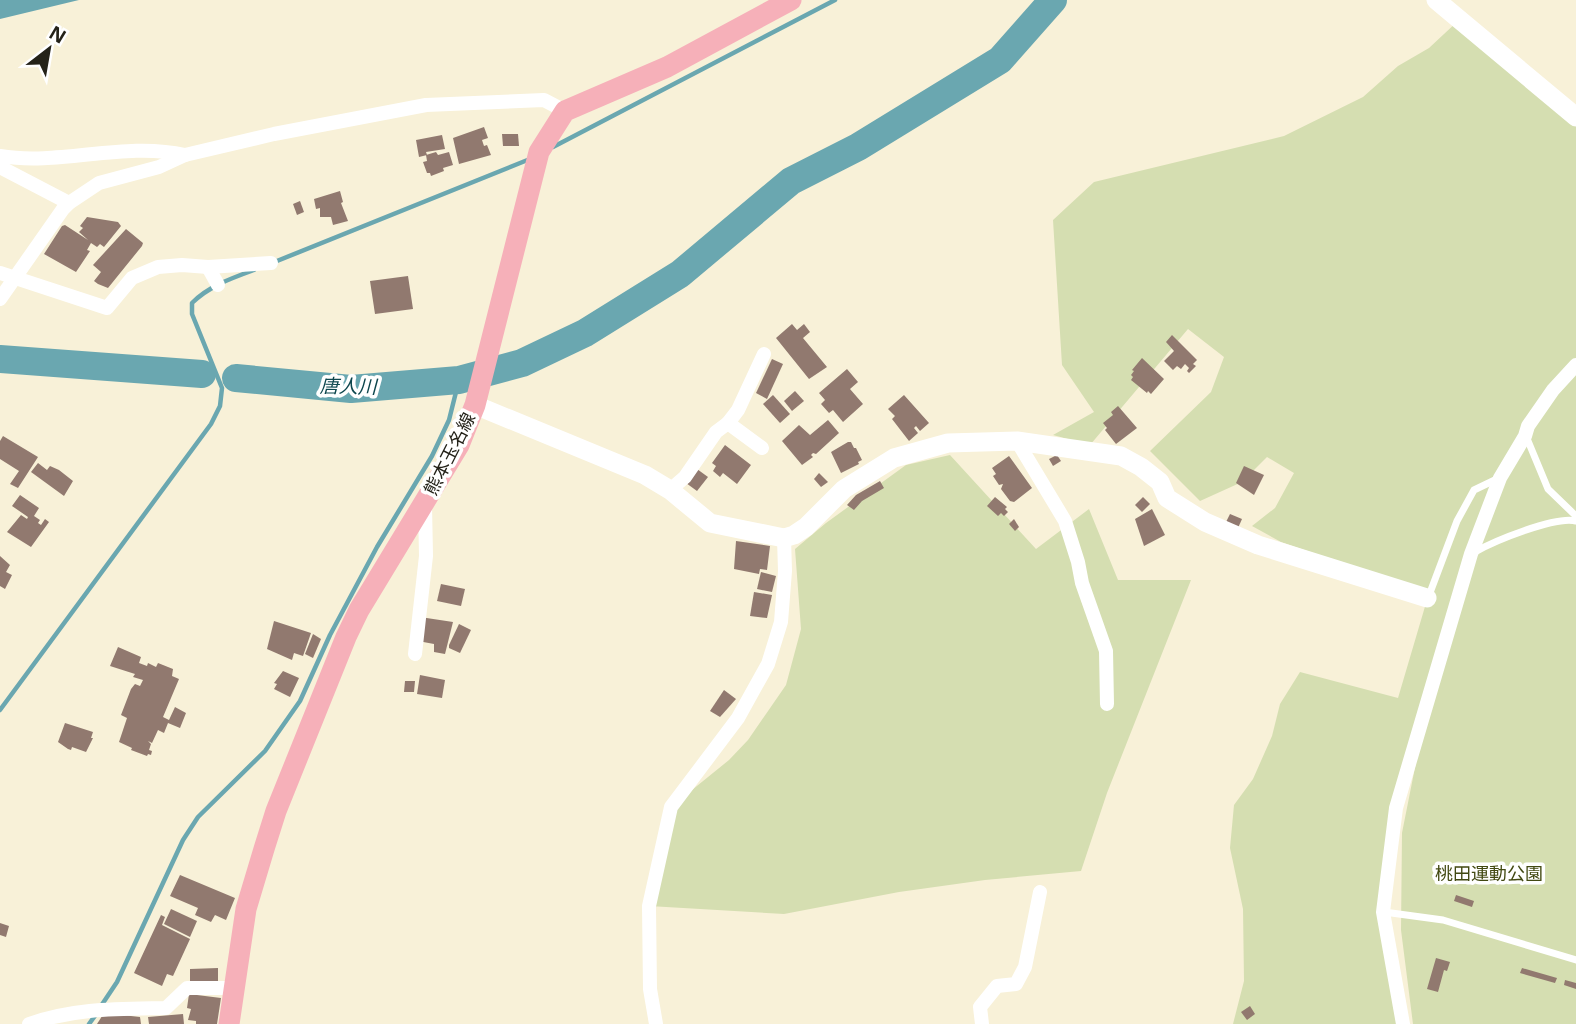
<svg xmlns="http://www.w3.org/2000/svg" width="1576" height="1024" font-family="'Noto Sans','Noto Sans JP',sans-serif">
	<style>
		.green { fill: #d5deb1 }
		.water { fill: #6aa7b0 }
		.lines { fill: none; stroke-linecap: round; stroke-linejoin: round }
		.stream { stroke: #6aa7b0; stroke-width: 4.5 }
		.river { stroke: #6aa7b0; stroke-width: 28 }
		.building { fill: #91796f }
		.lane { stroke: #fff; stroke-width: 7 }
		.street { stroke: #fff; stroke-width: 14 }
		.secondary { stroke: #fff; stroke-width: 19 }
		.primary { stroke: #f6b0b9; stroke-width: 21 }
		.labels { text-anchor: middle; stroke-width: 7; stroke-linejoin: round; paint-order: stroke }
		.street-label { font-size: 18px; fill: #242219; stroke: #fff }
		.park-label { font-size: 18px; fill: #424912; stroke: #fff }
		.water-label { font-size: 19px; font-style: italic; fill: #0d464d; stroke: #fff }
	</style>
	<rect width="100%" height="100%" fill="#f8f1d8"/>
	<g class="green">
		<path d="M1459,20L1576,117V1024H1413L1401,930L1402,833L1427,707L1397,802L1383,912L1403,1024H1233L1244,981L1243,909L1230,848L1234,805L1253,779L1272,736L1280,704L1300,672L1398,698L1429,593L1281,542L1252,526L1275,508L1294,473L1267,457L1242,482L1200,501L1150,451L1211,392L1224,357L1188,329L1090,445L1053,435L1094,412L1062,365L1053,220L1094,182L1284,136L1363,97L1398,66L1429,48Z"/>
		<path d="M950,455L1036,549L1089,509L1118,580H1191L1107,793L1081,871L985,880L899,892L784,914L649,906L671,807L729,760L748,740L786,685L801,629L795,549L826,523L906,465Z"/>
	</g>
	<path class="water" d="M0,0H79L0,19Z"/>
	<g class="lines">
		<g class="stream">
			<path d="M553,147L835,0"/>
			<path d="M272,263L530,159"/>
			<path d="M0,710L211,424L220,406L222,388L192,314V303C209,286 232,278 254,270"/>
			<path d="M101,1006L117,982L183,840L198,817L265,751L300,701L330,635L377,547L432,456L449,420L459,380"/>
			<path d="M89,1024L97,1013"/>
		</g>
		<g class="river">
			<path d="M0,359L202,374"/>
			<path d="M236,378L351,389L459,380L522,363L585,333L680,274L791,181L858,147L1000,60L1053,0"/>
		</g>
	</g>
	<g class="building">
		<path d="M484,127L488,138L482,140L484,146L487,145L491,155L459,164L453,138Z"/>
		<path d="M502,134H518L519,146H503Z"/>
		<path d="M442,135L445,149L426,152L427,155L419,157L416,140Z"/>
		<path d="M436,152L438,155L449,152L453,165L443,168L444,171L431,176L430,173H427L423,162L427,161L426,155Z"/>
		<path d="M340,191L343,202L341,203L348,221L333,225L331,217H320V208L316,209L314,199Z"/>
		<path d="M300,201L304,212L297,215L293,204Z"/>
		<path d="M87,217L118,222L121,226L104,247L100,244L97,247L91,243L87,250L90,251L76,272L44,254L62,226L65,225L88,240L79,232L83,228L80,226Z"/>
		<path d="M126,229L143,243L142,246L108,288L98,284L94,281L101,272L93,265Z"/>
		<path d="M408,276L413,309L375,314L370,281Z"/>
		<path d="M792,324L797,330L804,324L810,332L803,338L827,367L809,379L776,338Z"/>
		<path d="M1172,335L1197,360L1193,364L1196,366L1189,373L1187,371L1189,368L1185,364L1181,369L1177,366L1173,370L1164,361L1174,351L1166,342Z"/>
		<path d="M1142,358L1164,379L1151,394L1148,391L1147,393L1131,380L1133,377L1131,375L1134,371L1132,370Z"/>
		<path d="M772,359L783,364L767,399L756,393Z"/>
		<path d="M847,369L858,382L850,389L863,404L843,422L833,410L829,413L821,404L825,400L819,393Z"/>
		<path d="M795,391L804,401L792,411L784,401Z"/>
		<path d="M773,395L790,414L780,423L763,404Z"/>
		<path d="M904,395L929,423L920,431L916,426L914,428L918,433L909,441L892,419L895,416L888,409Z"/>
		<path d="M1118,406L1137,428L1116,444L1105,430L1107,428L1103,423L1113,415L1111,412Z"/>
		<path d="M828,420L839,433L816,454L813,453L811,455L813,457L802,465L782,441L799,425L810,435Z"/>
		<path d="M3,436L38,457L18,488L10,484L19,471L0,459V441Z"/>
		<path d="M848,442H851L854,448H856L862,460L858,462L859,464L841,473L831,452Z"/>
		<path d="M725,445L751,465L737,484L723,473L720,477L713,471L716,466L712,463Z"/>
		<path d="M1057,455L1061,461L1053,466L1049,459Z"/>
		<path d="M1009,456L1032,488L1014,502L1010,501L1001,489L1003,484L999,485L993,476L996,474L992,468Z"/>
		<path d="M38,463L47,470L50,466L59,470L73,481L64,496L31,472Z"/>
		<path d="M1244,466L1264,475L1254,495L1236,483Z"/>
		<path d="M697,469L708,477L697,491L686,483Z"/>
		<path d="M819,473L828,482L821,487L814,479Z"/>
		<path d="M880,481L884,488L862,501L854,510L847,505L856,495Z"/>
		<path d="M20,495L39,508L34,516L40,520L38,523L41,525L45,519L49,522L31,547L7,532L21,515L27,519L28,517L12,506Z"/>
		<path d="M995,497L1007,507L1005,509L1008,512L1004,516L1001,513L998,516L987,506Z"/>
		<path d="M1143,497L1150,504L1142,512L1135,505Z"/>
		<path d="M1152,509L1165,535L1144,546L1135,519Z"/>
		<path d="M1230,514L1242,519L1238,528L1226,522Z"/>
		<path d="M1014,519L1019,527L1015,531L1009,524Z"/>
		<path d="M736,541L770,546L767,570L760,569L759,574L734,569Z"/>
		<path d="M0,556L10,565L6,572L12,575L5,589L0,586Z"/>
		<path d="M761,572L776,576L772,592L757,589Z"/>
		<path d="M441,584L465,589L461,606L437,601Z"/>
		<path d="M754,592L772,595L767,618L750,616Z"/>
		<path d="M420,617L453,622L445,654L434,652V644L418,641Z"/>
		<path d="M274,621L311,633L303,656L294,653L292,660L267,649Z"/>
		<path d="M459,624L471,630L460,653L449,648V645Z"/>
		<path d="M313,634L321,639L313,658L305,654Z"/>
		<path d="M118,647L141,657L139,663L147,666L148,663L156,667L158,663L173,669L172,676L179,679L163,717L169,720L175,707L186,713L180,728L168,723L164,733L158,730L152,743L148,741L151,744L149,750L152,751L151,755L148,754L147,756L131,750L132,748L119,742L127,718L121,715L131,689L135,684L140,686L143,680L133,677L135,674L110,666Z"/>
		<path d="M283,671L299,678L290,697L274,689L277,684L274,683Z"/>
		<path d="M420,675L445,680L442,698L417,694Z"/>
		<path d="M405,681H415L414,692H404Z"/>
		<path d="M724,690L736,699L720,717L710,711Z"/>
		<path d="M65,723L93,732L91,738H93L86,752L72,747L71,750L68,749L58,742Z"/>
		<path d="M180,875L235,898L226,920L215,915L211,922L195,915L198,908L170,896Z"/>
		<path d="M1456,895L1474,901L1472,907L1454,901Z"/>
		<path d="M171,909L197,921L190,937L164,924Z"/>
		<path d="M161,915L165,917L162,925L190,939L173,976L167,974L162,986L134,973Z"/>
		<path d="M0,923L9,926L6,937L0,935Z"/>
		<path d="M1436,958L1450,962L1447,971L1444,970L1438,992L1427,989Z"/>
		<path d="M218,968V981L190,982V969Z"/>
		<path d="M1522,968L1557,978L1555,983L1520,973Z"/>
		<path d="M1565,980L1576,983V989L1564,985Z"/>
		<path d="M189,994L221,998L217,1024H196V1021L188,1020L191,1009L187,1008Z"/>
		<path d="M1250,1006L1255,1014L1247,1020L1241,1012Z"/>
		<path d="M104,1013L140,1017L141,1024H97Z"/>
		<path d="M183,1014L184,1024H149L148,1017Z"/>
	</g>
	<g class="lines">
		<g class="lane">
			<path d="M1526,436L1548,489L1576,516"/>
			<path d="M1475,552C1494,541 1555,516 1576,521"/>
			<path d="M1428,598L1457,521L1474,490L1499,478"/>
			<path d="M1384,912L1443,920L1576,960"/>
		</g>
		<g class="street">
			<path d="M0,156C61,166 124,141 185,155"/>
			<path d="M0,167L69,203"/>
			<path d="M208,267L218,285"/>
			<path d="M0,273L107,308L132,278L158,267L182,265L208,267L271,263"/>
			<path d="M0,299L63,209L69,203L99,183L159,167L185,155L274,134L426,105L544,100L565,111"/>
			<path d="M728,423L762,448"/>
			<path d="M1017,441L1065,521L1078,562L1082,583L1106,651L1107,704"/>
			<path d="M670,490L685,477L716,432L728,423L738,410L764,354"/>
			<path d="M415,654L426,556L425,505"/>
			<path d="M29,1024C75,1008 117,1009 166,1008L187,988H234"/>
			<path d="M656,1024L650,989L649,906L671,807L738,718L768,664L781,622L785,571L784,538"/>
			<path d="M982,1024L980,1007L997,986L1016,984L1025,967L1040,892"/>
			<path d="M1403,1024L1383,912L1396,808L1471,554L1500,478L1525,436L1528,426L1553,390L1576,365"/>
		</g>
		<g class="secondary">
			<path d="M1436,0L1576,117"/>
			<path d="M475,405L645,475L670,490L710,523L784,538L794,535L806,527L844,489L894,458L948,443L1017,441L1121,456L1141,467L1160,482L1167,498L1205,522L1258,545L1427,598"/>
		</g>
		<path class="primary" d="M229,1024L246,909L264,849L276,811L346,637L359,610L459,445L475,405L539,152L565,111L667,67L791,0"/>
	</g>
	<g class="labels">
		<g class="street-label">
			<text transform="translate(450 454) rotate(-63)" y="6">熊本玉名線</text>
		</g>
		<g class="park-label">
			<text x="1489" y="880">桃田運動公園</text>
		</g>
		<g class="water-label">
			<text transform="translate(348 386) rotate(1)" y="7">唐人川</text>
		</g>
	</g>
	<g transform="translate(49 49) rotate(31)" stroke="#ffffff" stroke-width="5" paint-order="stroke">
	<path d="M0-5L12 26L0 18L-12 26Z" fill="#242219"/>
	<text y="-10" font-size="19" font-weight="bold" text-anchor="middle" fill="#242219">N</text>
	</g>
</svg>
